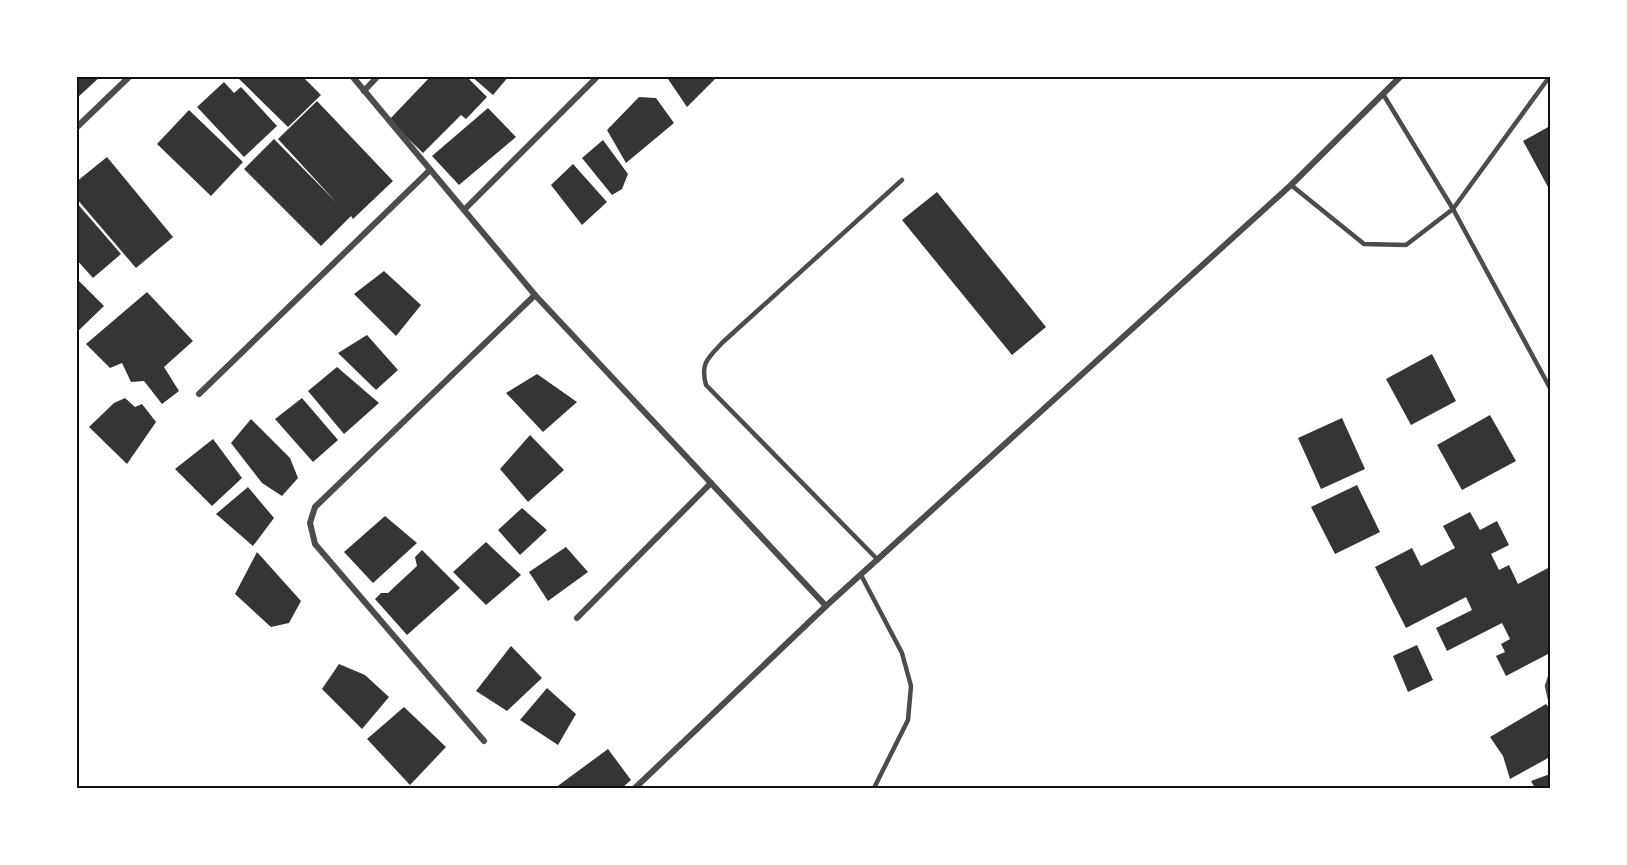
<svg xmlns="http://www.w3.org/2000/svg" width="1627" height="865" font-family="'Alegreya Sans',sans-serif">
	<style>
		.building { fill: #353535 }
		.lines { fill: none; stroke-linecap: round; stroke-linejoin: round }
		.service { stroke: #4c4c4c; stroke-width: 4.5 }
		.minor { stroke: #4c4c4c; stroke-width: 6 }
		.neatline { fill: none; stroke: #111; stroke-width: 2 }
	</style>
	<rect width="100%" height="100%" fill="#fff"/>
	<g class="building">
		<path d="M76,76H101L76,99Z"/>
		<path d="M236,76H302L321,95L288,127Z"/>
		<path d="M431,76H466L487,97L466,119L461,115L423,153L389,120Z"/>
		<path d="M471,76H509L493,95Z"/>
		<path d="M666,76H718L687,107Z"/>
		<path d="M224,82L234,93L241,87L277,126L244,157L197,107Z"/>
		<path d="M639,97L656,98L674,123L626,163L607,130Z"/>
		<path d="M317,101L393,181L353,219L351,216L321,246L244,169L274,139L337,203L278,139Z"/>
		<path d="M488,108L516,137L459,185L432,156Z"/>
		<path d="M189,110L243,162L211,196L157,144Z"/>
		<path d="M1550,126V186L1548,187L1523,141Z"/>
		<path d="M603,140L628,174L622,189L612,195L582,158Z"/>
		<path d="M107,157L173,237L136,268L76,198V182Z"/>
		<path d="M573,164L607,202L582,225L551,185Z"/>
		<path d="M937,192L1046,327L1012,355L902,220Z"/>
		<path d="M76,202L121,254L93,278L76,259Z"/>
		<path d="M384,271L421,305L396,336L354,294Z"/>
		<path d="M76,278L104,306L76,333Z"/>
		<path d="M147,292L193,341L164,367L179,391L162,404L144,381L131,382L122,363L110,368L86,344Z"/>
		<path d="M367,335L398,370L376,390L338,353Z"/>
		<path d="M1432,354L1456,401L1411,425L1386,379Z"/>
		<path d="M337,367L379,403L344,434L308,391Z"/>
		<path d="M537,374L577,402L543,432L506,393Z"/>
		<path d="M125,398L135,407L142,404L156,422L127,464L89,427L114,403Z"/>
		<path d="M302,398L338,440L313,462L275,419Z"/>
		<path d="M1490,415L1516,461L1462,490L1437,445Z"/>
		<path d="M1342,418L1365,469L1321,489L1298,438Z"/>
		<path d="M251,419L290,458L298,478L282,496L262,483L231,443Z"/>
		<path d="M530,435L564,470L528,502L500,469Z"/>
		<path d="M213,439L242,478L212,506L175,469Z"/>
		<path d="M1357,485L1380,532L1335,554L1311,507Z"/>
		<path d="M248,487L274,518L253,546L216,514Z"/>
		<path d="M522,508L547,530L520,555L498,530Z"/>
		<path d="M1470,512L1480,530L1497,521L1509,545L1491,554L1499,570L1509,565L1518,584L1550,567V653L1506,676L1496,656L1505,652L1501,644L1510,639L1502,623L1447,651L1436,628L1472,610L1466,597L1406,628L1375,567L1412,548L1421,566L1455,548L1443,526Z"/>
		<path d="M385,516L417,543L373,583L344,552Z"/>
		<path d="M486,542L521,575L486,605L453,572Z"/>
		<path d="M566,547L588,572L548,601L529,572Z"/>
		<path d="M422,550L460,588L407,635L375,599L381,593H388L417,566L415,557Z"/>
		<path d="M257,552L301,601L289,623L271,627L235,594Z"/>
		<path d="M1417,645L1433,680L1408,692L1393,656Z"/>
		<path d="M511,646L542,678L507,711L476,691Z"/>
		<path d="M339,664L365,675L389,697L362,729L322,689Z"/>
		<path d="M547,688L576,714L558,745L520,720Z"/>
		<path d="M1546,704L1550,709V757L1510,779L1503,756L1490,737Z"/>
		<path d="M404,707L446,747L410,785L367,739Z"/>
		<path d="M608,749L631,780L622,788H555Z"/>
		<path d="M1550,774V788H1535L1531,781Z"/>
	</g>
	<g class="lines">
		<g class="service">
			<path d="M1383,94L1453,209L1550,388"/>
			<path d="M1291,185L1364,244L1406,245L1453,209L1550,76"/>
			<path d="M878,560L706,385C700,363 708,358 723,342L902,180"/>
			<path d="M861,575L902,653L911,686L908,720L874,788"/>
			<path d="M1550,677L1547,686L1550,699"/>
		</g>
		<g class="minor">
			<path d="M352,76L535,295L826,606"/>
			<path d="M364,91L378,76"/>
			<path d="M76,128L130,76"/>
			<path d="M464,210L598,76"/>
			<path d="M199,394L430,170"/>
			<path d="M577,618L711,483"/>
			<path d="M484,741L315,544L310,523L315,507L535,295"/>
			<path d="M635,788L826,606L1291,185L1401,76"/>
		</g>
	</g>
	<rect width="1627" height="865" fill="none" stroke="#ffffff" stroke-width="156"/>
	<rect x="78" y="78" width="1471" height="709" class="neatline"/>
</svg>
